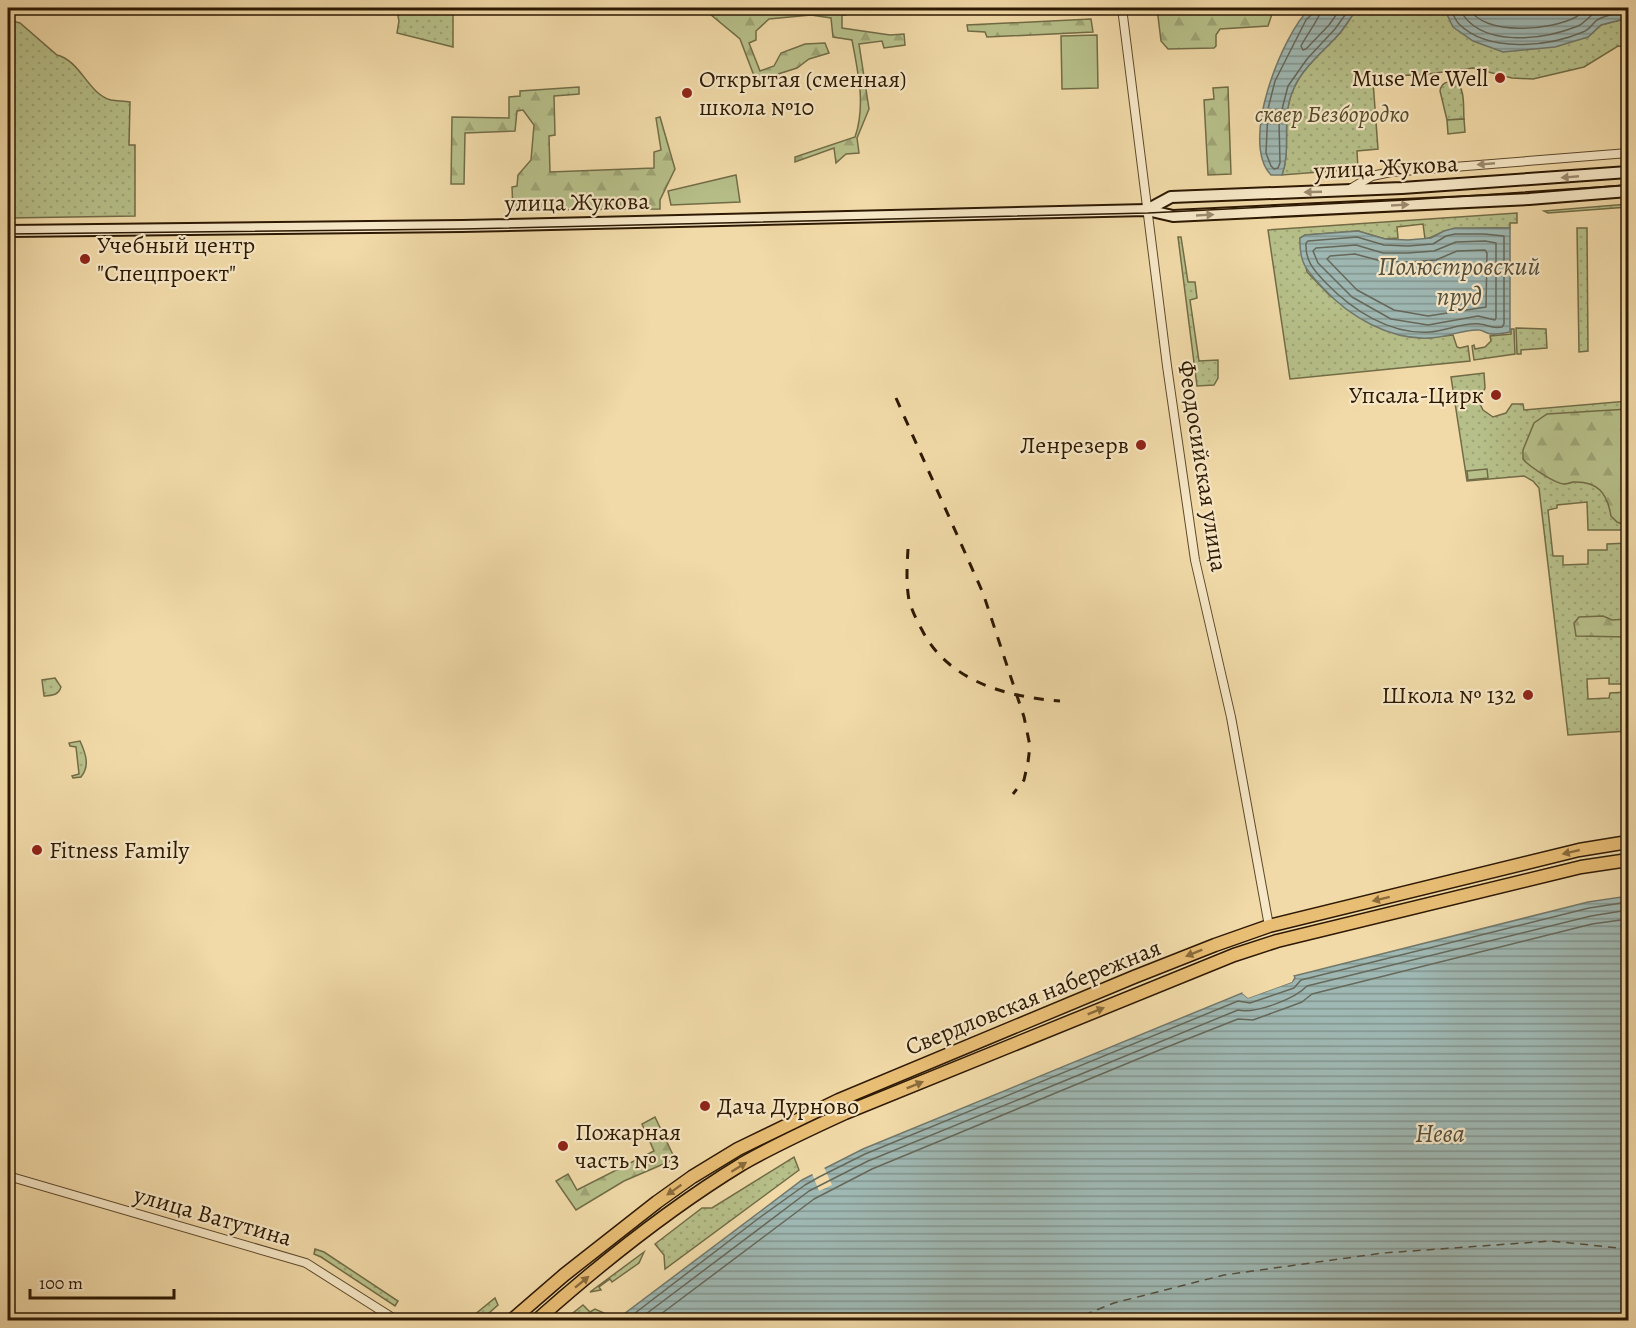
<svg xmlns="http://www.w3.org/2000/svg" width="1636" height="1328" font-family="Alegreya,serif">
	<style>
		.grass { fill: url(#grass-dots); stroke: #726c46; stroke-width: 1.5 }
		.forest { fill: url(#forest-firs); stroke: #726c46; stroke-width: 1.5 }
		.pitch { fill: #b7c08a; stroke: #726c46; stroke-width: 1.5 }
		.water { fill: url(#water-rules); stroke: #71786c; stroke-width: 1.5 }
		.pier { fill: #f1daa8 }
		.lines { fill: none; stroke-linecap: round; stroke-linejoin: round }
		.shore { stroke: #66685a; stroke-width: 1.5 }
		.ferry { stroke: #555140; stroke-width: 1.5; stroke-dasharray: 8 6; stroke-linecap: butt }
		.street-casing { stroke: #5e492c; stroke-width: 10 }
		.secondary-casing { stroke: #2d1902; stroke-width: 14 }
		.primary-casing { stroke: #2d1902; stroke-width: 15 }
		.street { stroke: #f6e7c6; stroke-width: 8 }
		.secondary { stroke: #f6e7c6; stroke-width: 10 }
		.primary { stroke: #e8bd74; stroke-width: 12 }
		.tram { stroke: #2d1902; stroke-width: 1.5 }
		.rail { stroke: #2d1902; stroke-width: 3; stroke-dasharray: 10 10; stroke-linecap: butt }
		.oneway { fill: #9c8a6e }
		.oneway2 { fill: #8a6b3b }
		.poi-dot { fill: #8f2418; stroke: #f6e7c6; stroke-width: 2 }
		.labels { text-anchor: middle; stroke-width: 4.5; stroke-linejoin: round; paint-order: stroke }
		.poi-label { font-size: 24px; fill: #2d1902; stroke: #f6e7c6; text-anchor: start }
		.park-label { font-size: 24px; font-style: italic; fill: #564b2b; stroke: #f6e7c6 }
		.street-label { font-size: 24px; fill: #2d1902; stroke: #f6e7c6 }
		.water-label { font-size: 26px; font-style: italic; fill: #555140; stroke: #f6e7c6 }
	</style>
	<defs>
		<pattern id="grass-dots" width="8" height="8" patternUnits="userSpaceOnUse" patternTransform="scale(1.5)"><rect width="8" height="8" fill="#b7c08a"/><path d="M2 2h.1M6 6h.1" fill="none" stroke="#9ea475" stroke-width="1.8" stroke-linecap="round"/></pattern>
		<pattern id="forest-firs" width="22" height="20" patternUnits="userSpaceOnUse" patternTransform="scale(1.5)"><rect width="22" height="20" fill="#b7c08a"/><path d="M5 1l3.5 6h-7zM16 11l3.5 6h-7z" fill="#9ea475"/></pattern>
		<pattern id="water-rules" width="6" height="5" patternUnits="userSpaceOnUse" patternTransform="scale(1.5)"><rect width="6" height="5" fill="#9fb8b3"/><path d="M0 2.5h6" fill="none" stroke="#82958f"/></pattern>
	</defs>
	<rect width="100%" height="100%" fill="#f1daa8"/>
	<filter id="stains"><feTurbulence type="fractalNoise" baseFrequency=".00333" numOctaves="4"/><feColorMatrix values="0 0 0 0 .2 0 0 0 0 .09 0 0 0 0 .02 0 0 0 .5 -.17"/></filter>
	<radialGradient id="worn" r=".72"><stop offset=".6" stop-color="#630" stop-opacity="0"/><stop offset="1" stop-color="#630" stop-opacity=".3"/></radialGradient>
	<g class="grass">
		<path d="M341,8H453V47L397,33L399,21L397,11Z"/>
		<path d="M1358,8H1444L1454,27L1588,37L1601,25L1628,18V47L1618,46L1584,67L1533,79L1512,78L1473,68L1413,76L1409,75L1373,81L1378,149L1357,151L1358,169L1282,175C1292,148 1280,117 1294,88C1303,67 1324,51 1339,34C1346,26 1351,16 1358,8Z"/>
		<path d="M8,20L20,23L57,55C81,61 88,94 111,100C117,101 124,101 130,102L129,145H135V216L8,218Z"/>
		<path d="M1454,81C1466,87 1463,107 1464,119L1447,120L1440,91C1441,83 1446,82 1454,81Z"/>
		<path d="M1628,204V207L1548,213L1544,211Z"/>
		<path d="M1517,213V223H1510V228C1489,228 1468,227 1447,231C1439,232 1433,238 1425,239L1423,224L1397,227L1398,238L1385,239L1358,231L1305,235L1300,238L1307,272L1330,296L1410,337L1428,338L1453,335L1457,347L1460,348L1468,346L1470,361L1290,379L1268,230Z"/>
		<path d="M1577,228H1587L1588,351L1579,352Z"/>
		<path d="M1178,237H1181L1188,282H1195L1197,298L1190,300L1199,361L1218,360V378L1214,385L1197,386Z"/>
		<path d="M1516,328L1546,329L1547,348L1521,350V354H1517Z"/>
		<path d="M1511,329H1514L1515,354L1474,360L1472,346L1474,345L1475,349L1485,347L1491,341L1490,336L1511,334Z"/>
		<path d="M1484,373L1485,388L1480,398V404L1483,410L1493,417L1506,413L1512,404H1523L1524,410L1628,401V530H1588L1587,502L1557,505V508L1548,510L1553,556H1563V565L1588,564V550H1607V544L1628,543V684H1609V678L1587,679L1588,699L1609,698L1610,693L1626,692V698H1628V731L1568,735L1539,488L1533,481L1524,476L1467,481L1451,377Z"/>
		<path d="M55,678L61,687C58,696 52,695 44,696L42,680Z"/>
		<path d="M80,741C86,754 90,766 81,777L73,778L72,776L79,774L76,747L70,746L69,743Z"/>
		<path d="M794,1157L799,1170L665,1269L664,1255L655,1244L702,1208H712Z"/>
		<path d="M315,1249L324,1252L398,1301L395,1306L321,1257L314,1254Z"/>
		<path d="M644,1252L639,1263L612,1282L610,1279L599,1287L601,1290L590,1292Z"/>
		<path d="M495,1298L498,1305L481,1320H468Z"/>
		<path d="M583,1305L590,1312L595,1309L606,1314L598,1320H564Z"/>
	</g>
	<g class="forest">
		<path d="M719,8H844L846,15H842V28L890,35L904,34L905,45L884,48L882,41L859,44L869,109L857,138L859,153L846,154L836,163L834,148L795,162V157L855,137C866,105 858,73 852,40L833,37L831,18L811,15L769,19L756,31V40L749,43L760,71L774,66L781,53L805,44L825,43L829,53L809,59L797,68L756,81L740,39L710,14Z"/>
		<path d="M1063,8H1093V11L1064,13Z"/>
		<path d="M1157,8H1274L1268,26L1220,29L1216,35V46L1214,48L1168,49L1161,41Z"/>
		<path d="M1091,19L1093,32L987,37L985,32L968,31L967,25Z"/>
		<path d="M579,87V94L554,96L555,135L549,136L550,172L654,168V152L661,150L656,118L660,117L675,169L660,200V209L513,210L512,187L517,186L518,175L531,160L534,125L523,110L517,111L515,131L465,133L464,184H451L452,117L509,118V97L520,96V91Z"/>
		<path d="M1228,87L1231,174L1208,175L1204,100L1214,99L1213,88Z"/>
		<path d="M1628,409V526L1617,522L1611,516C1607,493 1598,481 1573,482C1570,483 1567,484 1564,484C1556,484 1528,466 1523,459V450L1534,423L1547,414Z"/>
		<path d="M1603,616L1612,620L1628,619V637L1576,636L1574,623L1579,617Z"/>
		<path d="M655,1117L675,1159L624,1181L576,1210L556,1181L568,1174L577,1190L654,1151L642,1124Z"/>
	</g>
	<g class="pitch">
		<path d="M1097,35L1098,88L1062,89L1061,36Z"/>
		<path d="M1464,119L1465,132L1448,134L1447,120Z"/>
		<path d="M736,175L740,202L671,205L668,191Z"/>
		<path d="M1487,469L1488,478L1468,480L1467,471Z"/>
	</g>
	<g class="water">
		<path d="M1310,8H1358C1351,16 1346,26 1339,34C1324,51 1303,67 1294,88C1280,117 1292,148 1282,175H1271C1239,142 1282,35 1310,8Z"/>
		<path d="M1444,8H1628V18L1601,25L1588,37L1555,47L1503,52L1473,41L1453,27Z"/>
		<path d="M1455,228H1510V332C1504,333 1497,335 1491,334C1487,334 1483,330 1479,330C1463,329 1446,338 1429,338C1390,340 1350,317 1324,289C1307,271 1299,264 1300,238L1305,235L1358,231L1385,239L1408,240L1431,238L1444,231Z"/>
		<path d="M1628,896V1320H616L802,1180L863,1149L1242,993L1248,998L1292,982L1295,978L1294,976L1588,902Z"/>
	</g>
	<g class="pier">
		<path d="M1294,976L1292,982L1248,998L1242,993L1245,992L1248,995L1290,979Z"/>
		<path d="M823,1165L832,1185L819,1191L811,1171Z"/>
	</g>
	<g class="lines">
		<g class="shore">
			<path d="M1314,8L1313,13L1306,20L1275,81L1268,109L1266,153L1271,166L1274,169L1278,168L1280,163L1279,121L1288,86L1307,59L1335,29L1350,8"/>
			<path d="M1322,8C1321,16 1306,36 1301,46L1303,50L1306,49L1329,25L1341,8"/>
			<path d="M1450,8C1453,13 1455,20 1459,24C1488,53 1548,47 1583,32C1589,30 1592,24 1597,20C1605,15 1619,13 1628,12"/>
			<path d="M1459,8C1479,49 1543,40 1578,26C1584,23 1588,18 1593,14C1598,11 1605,9 1610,8"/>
			<path d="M1469,8C1484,37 1552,30 1576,17C1580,15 1583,10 1587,8"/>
			<path d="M1455,234H1484L1504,236V324L1502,327C1490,329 1490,325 1480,324C1464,322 1446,331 1430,332C1390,335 1352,310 1325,282C1314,270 1305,261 1306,243L1308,241L1357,237L1384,245L1408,246L1433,244L1446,236Z"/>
			<path d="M1456,242L1485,241L1496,243V318L1495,320L1478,316L1428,325L1391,319L1352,297L1318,263L1313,251L1316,248L1356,245L1383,253H1408L1434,251Z"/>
			<path d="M1485,250L1487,253L1486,307L1428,316L1394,310L1357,290L1327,259L1330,256L1355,254L1381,261L1408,262L1436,260L1457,251Z"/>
			<path d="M626,1320L759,1218L805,1185L819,1177L865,1154L1238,1001L1250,1003L1294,988L1301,980L1589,908L1628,902"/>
			<path d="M638,1320L809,1191L868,1161L1238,1010C1255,1014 1295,999 1307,986L1591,916L1628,910"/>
			<path d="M653,1320L814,1199L872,1169L1162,1049L1238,1019L1253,1020L1286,1008L1302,1002L1312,994L1592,924L1628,919"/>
		</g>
		<path class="ferry" d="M1071,1320L1114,1303L1224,1275L1383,1253L1551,1241L1628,1249"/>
		<g class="street-casing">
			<g id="street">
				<path d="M1122,8L1167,366L1195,560L1231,717L1269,926"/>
				<path d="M1350,189L1372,176L1391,172L1628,153"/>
				<path d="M8,1176L306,1263L396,1320"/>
			</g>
		</g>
		<g class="secondary-casing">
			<g id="secondary">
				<path d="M1147,210L1171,197L1402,188L1628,172"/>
				<path d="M8,231L462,226L1147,210L1173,216L1529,199L1628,191"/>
			</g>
		</g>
		<g class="primary-casing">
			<g id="primary">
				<path d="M512,1320L564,1275L657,1202L692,1177L738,1149L839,1100L1134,977L1215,945L1269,926L1579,850L1628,842"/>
				<path d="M537,1320C600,1264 670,1208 742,1164C775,1145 810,1129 845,1113L1234,955L1277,941L1581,867L1628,860"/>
			</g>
		</g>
		<use href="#street" class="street"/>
		<use href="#secondary" class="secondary"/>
		<use href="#primary" class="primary"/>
		<path class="tram" d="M8,234L463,229L1148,213L1406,200L1628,185"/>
		<g class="rail">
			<path d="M896,398L983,593L1024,717L1030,746L1028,762L1024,780L1013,794"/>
			<path d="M908,549C907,566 906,584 909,600C912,611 917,621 922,630C948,681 1006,697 1060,701"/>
		</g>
	</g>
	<defs><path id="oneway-solid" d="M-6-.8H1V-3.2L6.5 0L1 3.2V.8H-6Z" transform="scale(1.5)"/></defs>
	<g class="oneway">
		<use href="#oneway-solid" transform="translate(1486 164) rotate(175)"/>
		<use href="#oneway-solid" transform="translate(1570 177) rotate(175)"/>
		<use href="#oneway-solid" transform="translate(1313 192) rotate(178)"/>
		<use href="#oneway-solid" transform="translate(1400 205) rotate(-3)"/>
		<use href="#oneway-solid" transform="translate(1205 215) rotate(-3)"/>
	</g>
	<g class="oneway2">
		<use href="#oneway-solid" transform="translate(1571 852) rotate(167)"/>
		<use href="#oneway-solid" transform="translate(1381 899) rotate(166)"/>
		<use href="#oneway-solid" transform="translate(1194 953) rotate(158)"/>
		<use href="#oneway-solid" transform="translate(1096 1011) rotate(-22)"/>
		<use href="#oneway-solid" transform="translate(915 1085) rotate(-22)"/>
		<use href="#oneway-solid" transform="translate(739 1167) rotate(-32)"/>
		<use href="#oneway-solid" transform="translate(674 1190) rotate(145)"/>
		<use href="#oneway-solid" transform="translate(582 1282) rotate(-39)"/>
	</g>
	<g class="poi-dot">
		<circle cx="1500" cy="78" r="6"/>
		<circle cx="687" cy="93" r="6"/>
		<circle cx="85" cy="259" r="6"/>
		<circle cx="1496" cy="395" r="6"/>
		<circle cx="1141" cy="445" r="6"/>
		<circle cx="1528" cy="695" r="6"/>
		<circle cx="37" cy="850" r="6"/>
		<circle cx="705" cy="1106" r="6"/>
		<circle cx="563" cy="1146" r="6"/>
	</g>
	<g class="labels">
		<g class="poi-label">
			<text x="1488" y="86" text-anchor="end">Muse Me Well</text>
			<text x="699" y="87">Открытая (сменная)<tspan x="699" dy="28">школа №10</tspan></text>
			<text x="97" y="253">Учебный центр<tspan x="97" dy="28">"Спецпроект"</tspan></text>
			<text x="1484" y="403" text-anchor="end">Упсала-Цирк</text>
			<text x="1129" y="453" text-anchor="end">Ленрезерв</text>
			<text x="1516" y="703" text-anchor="end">Школа № 132</text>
			<text x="49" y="858">Fitness Family</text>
			<text x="717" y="1114">Дача Дурново</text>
			<text x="575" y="1140">Пожарная<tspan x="575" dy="28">часть № 13</tspan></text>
		</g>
		<g class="park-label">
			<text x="1332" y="122">сквер Безбородко</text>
		</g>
		<g class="street-label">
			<text transform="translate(1386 167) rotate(-3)" y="8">улица Жукова</text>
			<text transform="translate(577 202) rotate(-1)" y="8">улица Жукова</text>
			<text transform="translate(1203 466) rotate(81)" y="8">Феодосийская улица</text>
			<text transform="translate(1033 997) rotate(-22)" y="8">Свердловская набережная</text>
			<text transform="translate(213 1216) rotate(16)" y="8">улица Ватутина</text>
		</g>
		<g class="water-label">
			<text x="1459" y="275">Полюстровский<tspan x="1459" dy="30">пруд</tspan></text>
			<text x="1440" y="1142">Нева</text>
		</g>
	</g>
	<rect width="1636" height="1328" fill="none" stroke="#f1daa8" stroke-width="30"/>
	<rect x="9" y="9" width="1618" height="1310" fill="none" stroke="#2d1902" stroke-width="3"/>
	<rect x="15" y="15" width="1606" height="1298" fill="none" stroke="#2d1902" stroke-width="1.5"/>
	<path d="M30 1289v9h144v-9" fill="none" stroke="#2d1902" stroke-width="3"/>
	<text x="39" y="1289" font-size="18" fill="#2d1902" stroke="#f6e7c6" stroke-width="4.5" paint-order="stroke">100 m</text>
	<rect width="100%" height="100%" filter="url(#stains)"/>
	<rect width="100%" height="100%" fill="url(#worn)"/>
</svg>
